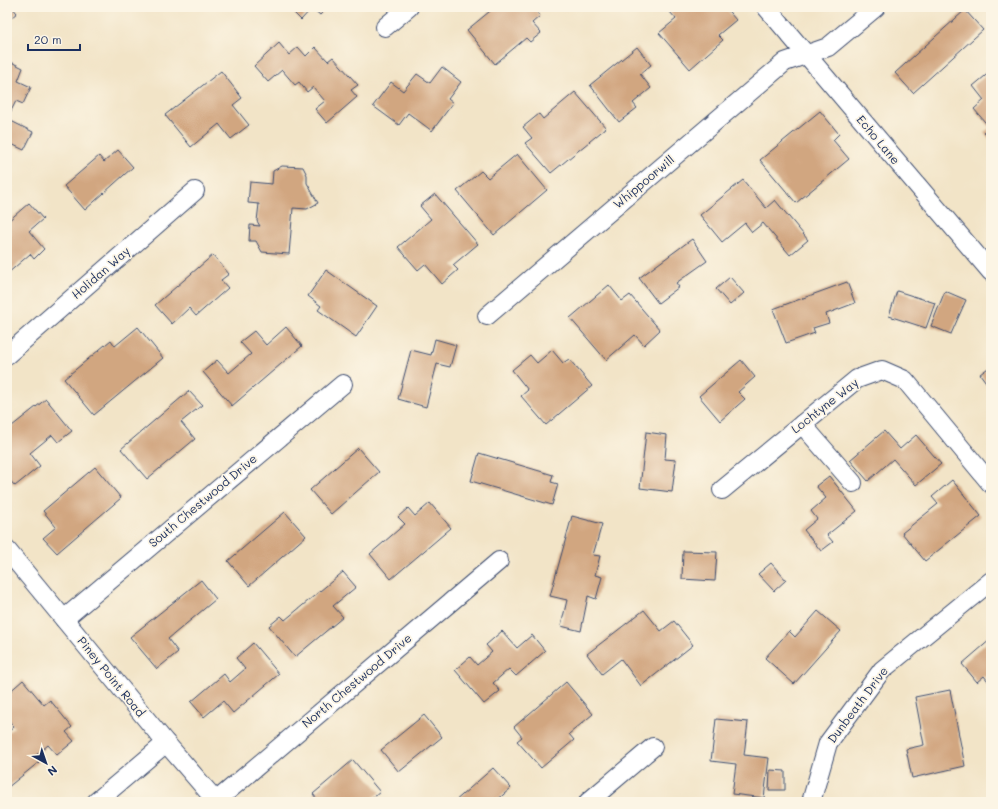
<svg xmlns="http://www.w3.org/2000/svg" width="998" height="809" font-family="Mali,sans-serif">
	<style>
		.building { fill: #d1a680 }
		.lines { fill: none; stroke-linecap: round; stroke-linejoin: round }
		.minor-casing { stroke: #3b4a6e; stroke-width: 20 }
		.minor { stroke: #fff; stroke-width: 18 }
		.labels { text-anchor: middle; stroke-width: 3.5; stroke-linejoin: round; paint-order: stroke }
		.street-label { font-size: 12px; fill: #1b2f5e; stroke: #fcf5e5 }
	</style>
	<rect width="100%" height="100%" fill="#fcf5e5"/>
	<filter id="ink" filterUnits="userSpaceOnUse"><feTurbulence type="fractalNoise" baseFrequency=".025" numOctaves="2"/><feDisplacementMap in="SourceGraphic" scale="8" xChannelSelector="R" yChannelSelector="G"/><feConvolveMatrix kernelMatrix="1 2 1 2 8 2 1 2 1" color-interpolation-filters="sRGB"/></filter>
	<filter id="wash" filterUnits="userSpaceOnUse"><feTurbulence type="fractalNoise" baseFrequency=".012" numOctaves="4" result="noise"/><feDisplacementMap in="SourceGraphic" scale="16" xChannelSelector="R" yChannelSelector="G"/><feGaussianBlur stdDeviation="0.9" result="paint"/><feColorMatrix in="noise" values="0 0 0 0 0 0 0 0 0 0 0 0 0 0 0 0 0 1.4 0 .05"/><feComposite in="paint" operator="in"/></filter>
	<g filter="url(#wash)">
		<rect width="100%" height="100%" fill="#f2e4c7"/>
		<g id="blocks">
			<g class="building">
				<path d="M7,7H12L17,13L7,21Z"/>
				<path d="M288,7H328L320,15L312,8L301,20Z"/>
				<path d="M495,7H533L540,16L532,23L541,33L530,42L526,38L495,64L467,30Z"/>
				<path d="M676,7H725L736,20L718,35L723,40L690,69L659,33L676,19L670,12Z"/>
				<path d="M965,10L983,30L913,93L895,73Z"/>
				<path d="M279,43L289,55L298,47L306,56L315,47L328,61L333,57L358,85L351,90L357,97L327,123L315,109L325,101L313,87L307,92L299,82L295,85L282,70L268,82L254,66Z"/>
				<path d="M637,47L651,65L640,74L651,88L633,103L637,108L619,122L590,85Z"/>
				<path d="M7,60L23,68L18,81L31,87L23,104L16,101L7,119Z"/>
				<path d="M442,67L461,82L448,99L453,103L432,131L408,113L399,125L373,106L391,82L403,91L417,74L430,83Z"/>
				<path d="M221,71L242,98L233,105L249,125L231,139L219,124L191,147L165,115Z"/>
				<path d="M991,71V141L984,132L990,128L974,109L984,100L973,86Z"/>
				<path d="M575,92L606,128L551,173L525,143L532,138L523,127L539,114L543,119Z"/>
				<path d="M820,111L839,134L833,140L849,159L796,203L760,160Z"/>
				<path d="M7,119L33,132L24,150L7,142Z"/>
				<path d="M118,150L133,167L85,210L64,186L99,156L104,162Z"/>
				<path d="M517,154L547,190L494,235L457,191L481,171L488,178Z"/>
				<path d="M282,166L303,167L307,175V183L318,203L307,209L293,208L289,254L262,252L256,241H249L250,225L260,226L257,221L259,204L248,203L250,182L272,184L273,171Z"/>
				<path d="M743,180L766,208L775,200L808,240L790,255L763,223L752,232L745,223L722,242L700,215Z"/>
				<path d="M435,194L478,244L453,265L458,270L442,284L425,264L418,270L398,247L431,219L420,206Z"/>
				<path d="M29,203L43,219L29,231L44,249L34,259L30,254L7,274V236L11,232L7,227V222Z"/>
				<path d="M692,239L707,261L676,283L679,287L658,303L639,278Z"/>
				<path d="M213,255L229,274L221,280L228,288L196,316L189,308L172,324L155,305Z"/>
				<path d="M326,270L377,306L356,337L318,310L321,306L308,296Z"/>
				<path d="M730,277L744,293L730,305L716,289Z"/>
				<path d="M847,282L855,303L826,314L829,323L813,328L815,333L786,343L773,309Z"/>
				<path d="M609,285L622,301L630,295L660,330L644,345L635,335L606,360L570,318Z"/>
				<path d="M897,291L935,303L926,328L889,316Z"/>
				<path d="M945,291L966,300L951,334L931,326Z"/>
				<path d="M138,327L163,358L94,415L64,379L111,340L115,346Z"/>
				<path d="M286,327L302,346L232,406L203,372L217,360L229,373L251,354L240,342L254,331L266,345Z"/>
				<path d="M435,339L456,345L450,367L437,364L426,407L398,399L411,350L431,355Z"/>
				<path d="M552,350L563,363L569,359L592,386L546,425L521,396L528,390L512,370L530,355L537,363Z"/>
				<path d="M741,360L755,377L738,392L745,399L720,421L699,396Z"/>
				<path d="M991,366V389L980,374Z"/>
				<path d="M189,391L202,405L181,422L195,439L147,479L121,449Z"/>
				<path d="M46,399L72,431L58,442L52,435L30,453L40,466L15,486L7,477V430Z"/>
				<path d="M884,431L900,449L916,435L941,464L916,485L893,459L868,481L850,460Z"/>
				<path d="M646,432L667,435L665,459L676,460L672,492L640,488Z"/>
				<path d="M358,448L379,472L331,514L310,490Z"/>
				<path d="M479,453L553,475L551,482L558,484L552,505L471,481Z"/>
				<path d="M95,467L121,498L57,553L43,538L56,527L43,511Z"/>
				<path d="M829,476L857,511L827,535L833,542L821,551L804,530L817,519L811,511L826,498L816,486Z"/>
				<path d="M952,480L981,516L925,561L902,533L938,504L932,497Z"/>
				<path d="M430,503L451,528L391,579L370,554L405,524L398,517L408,508L415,516Z"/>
				<path d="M285,512L306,536L249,586L228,561Z"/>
				<path d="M572,516L602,524L593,555L600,556L595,575L602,577L596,599L588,596L581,631L561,626L567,600L550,596Z"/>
				<path d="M683,551L717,552L715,581L682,579Z"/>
				<path d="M771,563L786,580L774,591L758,574Z"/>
				<path d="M343,572L356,587L333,606L343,617L295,657L269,626L281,616L285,620Z"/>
				<path d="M201,580L216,599L168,639L178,652L157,669L130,637Z"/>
				<path d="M644,610L661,631L674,621L693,645L641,686L621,659L602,674L587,654Z"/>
				<path d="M818,611L841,631L794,684L765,658L789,631L795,637Z"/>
				<path d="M502,631L517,648L532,635L545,651L516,676L509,669L493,683L500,691L484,704L455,670L470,657L477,665L492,652L486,645Z"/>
				<path d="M991,639V685L984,676L977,682L962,664Z"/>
				<path d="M253,643L279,674L233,713L223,701L204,717L191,702L224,674L230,682L245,669L236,658Z"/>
				<path d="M23,680L44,705L50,700L72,727L66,732L74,741L57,755L48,745L35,756L39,762L7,788V733L14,727L7,718V694Z"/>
				<path d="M566,682L593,714L569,734L574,740L541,768L517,741L522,737L514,727Z"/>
				<path d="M950,690L965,766L912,778L906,749L924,745L915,697Z"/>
				<path d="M424,715L442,737L399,772L381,750Z"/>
				<path d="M716,719L748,722L744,755L769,758L764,798L732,794L736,764L711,761Z"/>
				<path d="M353,760L380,792L368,802H313L317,799L313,794Z"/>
				<path d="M493,768L511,788L495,802H454Z"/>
				<path d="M770,770L785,771V790H769Z"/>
			</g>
		</g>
	</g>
	<g filter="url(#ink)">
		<use href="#blocks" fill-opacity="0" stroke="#3b4a6e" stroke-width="1"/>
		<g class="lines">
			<g class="minor-casing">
				<g id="minor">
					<path d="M766,7L991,272"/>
					<path d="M385,27L409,7"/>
					<path d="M487,316L785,62L828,47L876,7"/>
					<path d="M7,355L195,191"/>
					<path d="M802,424L853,483"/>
					<path d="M722,490L857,379L882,370L905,380L991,484"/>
					<path d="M7,550L166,743L217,802"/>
					<path d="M64,619L343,384"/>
					<path d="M216,801L499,561"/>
					<path d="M96,802L166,743"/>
					<path d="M588,802L653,747"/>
					<path d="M811,802L828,743L882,670L991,581"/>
				</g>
			</g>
			<use href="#minor" class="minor"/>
		</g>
	</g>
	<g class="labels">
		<g class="street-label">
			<text transform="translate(878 140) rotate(50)" y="4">Echo Lane</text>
			<text transform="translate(644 182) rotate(-40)" y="4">Whippoorwill</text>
			<text transform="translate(101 273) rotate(-41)" y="4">Holidan Way</text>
			<text transform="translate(825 406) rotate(-38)" y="4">Lochtyne Way</text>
			<text transform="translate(203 501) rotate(-40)" y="4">South Chestwood Drive</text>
			<text transform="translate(111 677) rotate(51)" y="4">Piney Point Road</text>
			<text transform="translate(357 681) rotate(-40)" y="4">North Chestwood Drive</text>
			<text transform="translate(858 705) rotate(-53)" y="4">Dunbeath Drive</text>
		</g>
	</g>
	<rect width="998" height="809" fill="none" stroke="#fcf5e5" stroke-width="24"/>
	<g transform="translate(46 763) rotate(140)" stroke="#fcf5e5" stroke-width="3" paint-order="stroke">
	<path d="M0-3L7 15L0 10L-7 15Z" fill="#1b2f5e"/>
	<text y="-6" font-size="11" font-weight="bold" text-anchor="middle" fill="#1b2f5e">N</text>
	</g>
	<path d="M28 44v6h52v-6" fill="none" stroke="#1b2f5e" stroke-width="2"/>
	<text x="34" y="44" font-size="12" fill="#1b2f5e" stroke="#fcf5e5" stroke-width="3" paint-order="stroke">20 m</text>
</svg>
